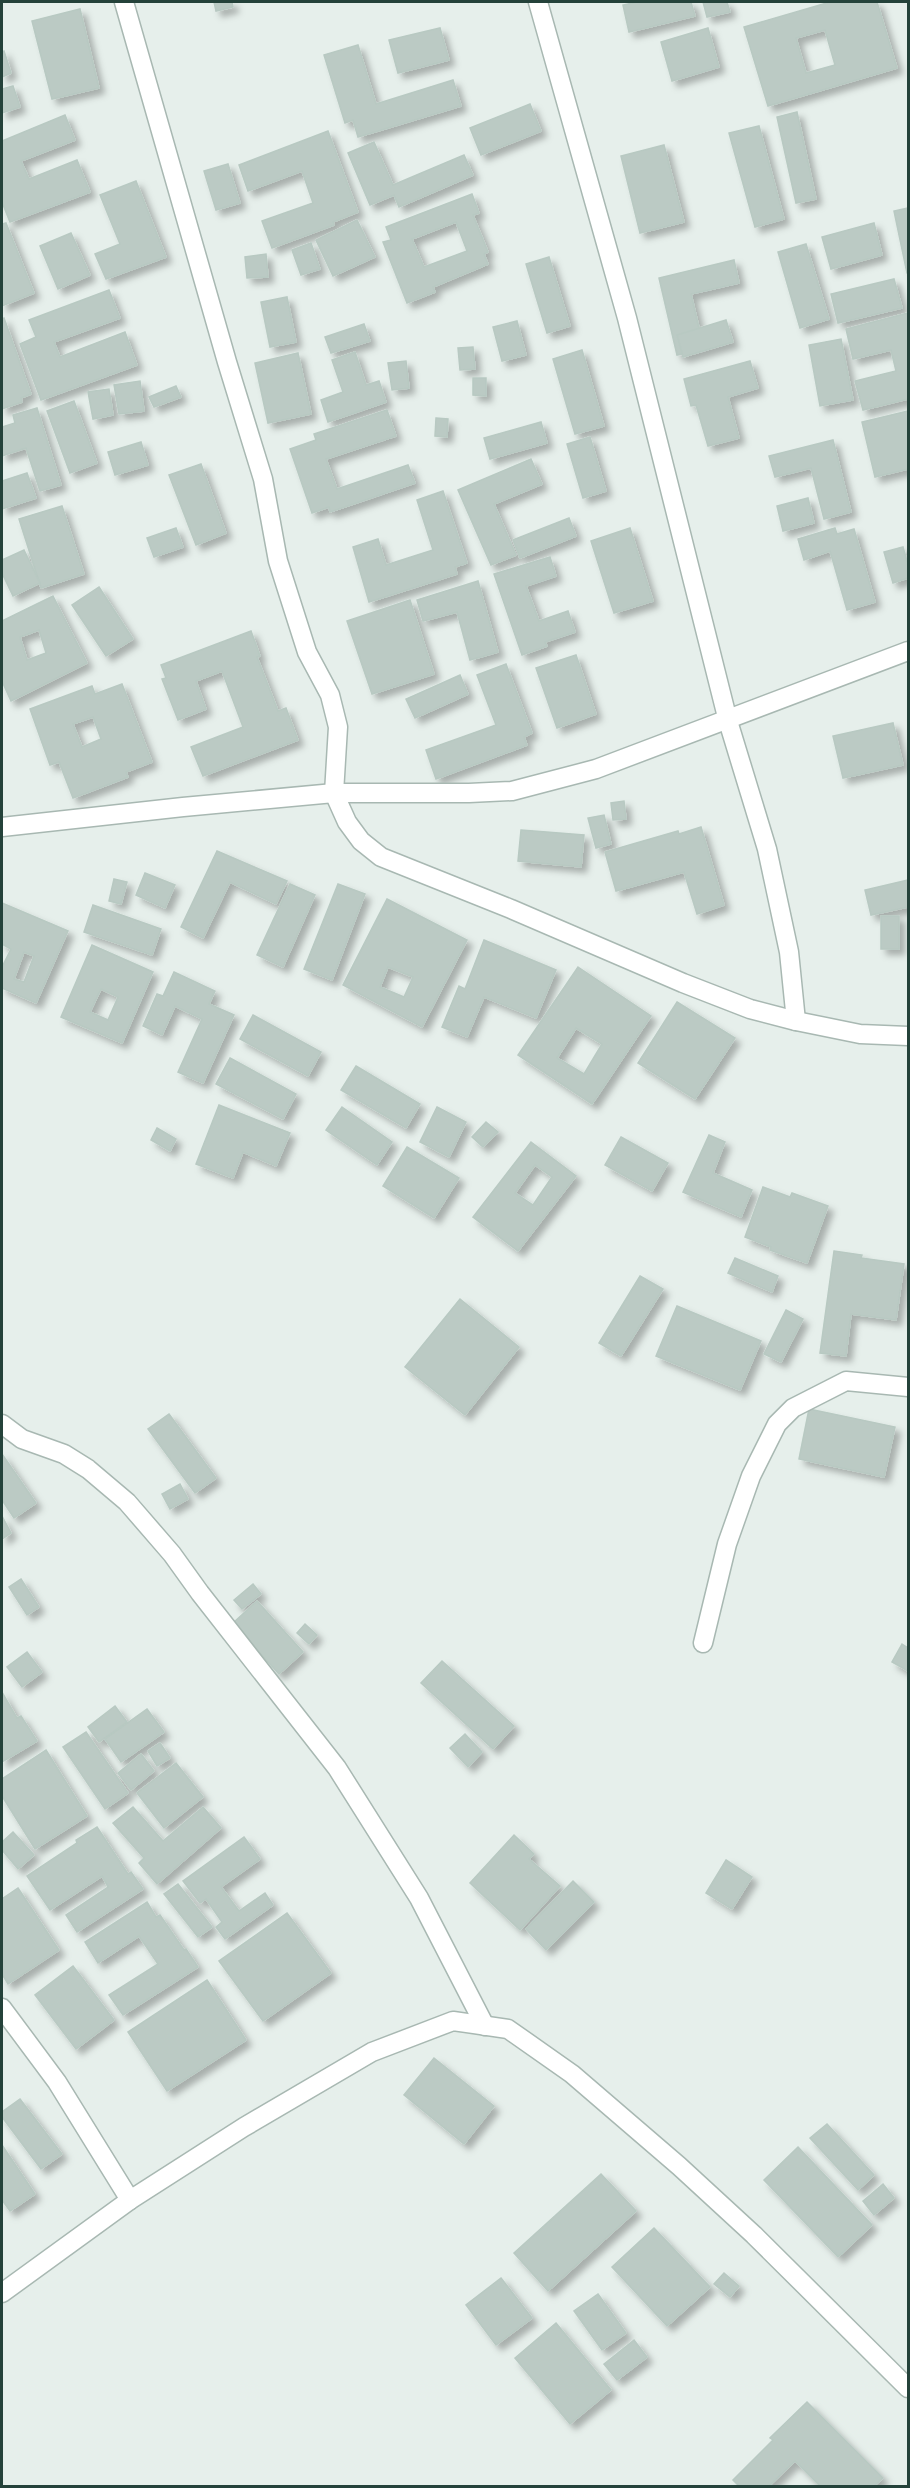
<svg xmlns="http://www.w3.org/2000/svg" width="910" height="2488" font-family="Karla,sans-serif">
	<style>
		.building { fill: #bbcac4; stroke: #b8c9c2; stroke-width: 1.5; fill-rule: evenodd; filter: url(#shadow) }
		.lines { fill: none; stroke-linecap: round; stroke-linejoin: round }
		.minor-casing { stroke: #a8b8b2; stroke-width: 21 }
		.minor { stroke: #fff; stroke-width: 18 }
	</style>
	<defs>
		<filter id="shadow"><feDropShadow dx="5.5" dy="5.5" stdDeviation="3" flood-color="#0004"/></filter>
	</defs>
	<rect width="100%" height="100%" fill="#e6efeb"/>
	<g class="building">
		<path d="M214,2H232L233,7L216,11Z"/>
		<path d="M637,2H691L695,16L629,32L623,5Z"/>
		<path d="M703,2H727L730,12L707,17Z"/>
		<path d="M830,2H877L897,68L768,106L744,27ZM825,30L835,65L806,73L796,38Z"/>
		<path d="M80,9L99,88L52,99L32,21Z"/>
		<path d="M440,28L449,60L398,73L389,40Z"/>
		<path d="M708,28L719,67L672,81L661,42Z"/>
		<path d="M358,45L376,104L453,80L461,106L358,137L353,120L345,123L324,55Z"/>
		<path d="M4,51L11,73L2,77V52Z"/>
		<path d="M13,86L20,107L2,113V89Z"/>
		<path d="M530,104L541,131L481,155L470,128Z"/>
		<path d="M797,112L816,199L796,203L777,117Z"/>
		<path d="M65,115L75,140L21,161L29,179L77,160L90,192L10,222L2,202V141Z"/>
		<path d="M759,126L784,219L755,227L729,133Z"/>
		<path d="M328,131L358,212L333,222L334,225L272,248L262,221L313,203L302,171L248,191L239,165Z"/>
		<path d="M374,142L393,185L464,155L473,175L399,207L394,195L370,205L348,153Z"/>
		<path d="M664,145L684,222L640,233L621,156Z"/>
		<path d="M228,164L240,203L216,210L204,171Z"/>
		<path d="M136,181L166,257L106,279L95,254L120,244L100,195Z"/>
		<path d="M472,194L479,213L473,215L488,252L484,254L488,264L433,287L435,292L407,303L383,242L391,240L386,227ZM456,222L467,251L424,267L412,239Z"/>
		<path d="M908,208V273H907L894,211Z"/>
		<path d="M357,220L375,257L333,276L316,240Z"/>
		<path d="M6,223L34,293L2,306V224Z"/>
		<path d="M874,223L882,255L831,269L822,237Z"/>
		<path d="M71,233L90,275L58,289L40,246Z"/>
		<path d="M311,243L320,269L301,275L292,250Z"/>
		<path d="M806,244L829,319L800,328L778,252Z"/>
		<path d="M266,254L268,277L247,278L245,257Z"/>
		<path d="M549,257L570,326L547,333L526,264Z"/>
		<path d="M734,260L739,283L691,294L704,349L677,355L659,278Z"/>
		<path d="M894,279L902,308L838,323L831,294Z"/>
		<path d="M109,290L120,318L54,342L60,357L125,332L137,365L41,400L20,344L36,337L29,320Z"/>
		<path d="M287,297L296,342L270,347L261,302Z"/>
		<path d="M908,313V399L863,410L855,381L896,371L891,350L853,359L846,329Z"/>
		<path d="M4,318L31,394L21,398L22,402L2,409V319Z"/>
		<path d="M726,320L733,342L683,357L677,335Z"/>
		<path d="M517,321L526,355L502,361L493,327Z"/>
		<path d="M364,324L370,341L331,353L325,337Z"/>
		<path d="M841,339L853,400L820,406L809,345Z"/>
		<path d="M473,347L475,369L460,370L458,348Z"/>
		<path d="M582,350L604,426L575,434L553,359Z"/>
		<path d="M355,352L366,385L379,381L386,402L328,422L321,400L343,392L332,360Z"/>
		<path d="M298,353L311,414L268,423L255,363Z"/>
		<path d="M406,361L409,388L392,390L388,363Z"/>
		<path d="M750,361L758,388L728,397L739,438L708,446L696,405L691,406L684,379Z"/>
		<path d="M473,378H486V396L473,395Z"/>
		<path d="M140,381L144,411L119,414L114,385Z"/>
		<path d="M176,386L181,397L154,407L149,397Z"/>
		<path d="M109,389L113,415L93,419L88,392Z"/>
		<path d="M74,401L97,463L70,473L47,411Z"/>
		<path d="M37,408L61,485L40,491L26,448L2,456V427L15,423L13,415Z"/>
		<path d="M387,410L396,436L326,459L337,489L408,465L415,483L330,512L329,507L312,513L290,449L316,440L314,434Z"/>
		<path d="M908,411V469L875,477L862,422Z"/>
		<path d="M436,418L448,419L447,437L435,436Z"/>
		<path d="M541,422L547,443L490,459L484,438Z"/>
		<path d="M590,437L606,491L583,498L567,444Z"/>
		<path d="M833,440L851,512L824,519L811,468L775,477L769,456Z"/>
		<path d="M141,442L148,465L115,475L108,452Z"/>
		<path d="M531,459L542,484L494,504L516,555L491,565L458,490Z"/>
		<path d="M201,464L226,533L196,545L169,475Z"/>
		<path d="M27,473L36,498L2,509V481Z"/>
		<path d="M443,491L467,563L455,567L457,574L369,602L353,547L378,539L386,565L433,550L417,500Z"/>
		<path d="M808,498L814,523L783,531L777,506Z"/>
		<path d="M62,506L84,574L41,588L19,519Z"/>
		<path d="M569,518L576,536L520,558L513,540Z"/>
		<path d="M176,528L183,547L154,557L147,538Z"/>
		<path d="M630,528L653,601L614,613L591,541Z"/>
		<path d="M835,528L837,534L854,529L875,602L847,610L830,551L804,560L798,539Z"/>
		<path d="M903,547L908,565V578L893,583L884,552Z"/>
		<path d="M24,550L40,583L13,596L2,573V560Z"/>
		<path d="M550,557L556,576L526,586L539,621L568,611L575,632L545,642L547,646L522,655L494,574Z"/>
		<path d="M478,581L498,652L470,660L457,612L423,621L417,600Z"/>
		<path d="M99,587L133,639L106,656L72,605Z"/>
		<path d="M53,596L87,663L11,701L2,681V621ZM39,630L46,653L27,660L20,637Z"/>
		<path d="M410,600L434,674L372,694L347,621Z"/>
		<path d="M251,631L260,656L257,657L278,711L286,708L298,740L203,776L191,747L243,727L222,671L196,681L206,709L178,720L162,679L166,678L161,665Z"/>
		<path d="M576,655L596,714L557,728L536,668Z"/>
		<path d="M506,664L532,733L524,737L527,745L436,779L426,750L496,725L477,675Z"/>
		<path d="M460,675L468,694L415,718L406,699Z"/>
		<path d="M122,684L152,762L126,772L128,777L73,798L59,762L50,765L30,709L92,686L95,694ZM93,717L101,739L82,747L73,724Z"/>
		<path d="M893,723L903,765L843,778L833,736Z"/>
		<path d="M624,801L626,819L613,820L611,803Z"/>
		<path d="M604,815L611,844L596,848L588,818Z"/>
		<path d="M701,827L724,905L697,914L684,872L616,891L605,852L678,831L679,834Z"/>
		<path d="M521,830L584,835L581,867L518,861Z"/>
		<path d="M217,851L287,881L276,904L230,882L203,938L181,927Z"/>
		<path d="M145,873L175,885L165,908L136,895Z"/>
		<path d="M114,879L127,882L121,904L109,901Z"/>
		<path d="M908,880V907L871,915L865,890Z"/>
		<path d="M290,884L315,895L283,967L257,955Z"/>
		<path d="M338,884L365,894L332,980L304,969Z"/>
		<path d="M387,899L467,940L422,1027L343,985ZM388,967L413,977L404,997L380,987Z"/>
		<path d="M2,903L68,931L36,1003L2,988V967L11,949L2,944ZM24,952L34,956L24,982L14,979Z"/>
		<path d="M93,905L161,929L152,955L84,932Z"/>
		<rect x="881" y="916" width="18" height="33"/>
		<path d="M484,940L556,970L536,1018L484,997L467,1037L442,1027L459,986L465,989Z"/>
		<path d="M92,945L153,972L122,1043L61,1017ZM101,989L118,997L108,1020L90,1012Z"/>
		<path d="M578,967L651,1016L592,1104L518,1055ZM576,1028L602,1044L584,1074L557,1058Z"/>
		<path d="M174,972L215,991L209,1004L234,1015L203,1083L178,1072L202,1019L175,1006L162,1035L143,1026L157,994L163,996Z"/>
		<path d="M677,1002L735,1038L695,1099L638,1063Z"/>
		<path d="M253,1015L321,1052L308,1076L240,1039Z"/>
		<path d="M230,1058L296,1094L283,1119L216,1084Z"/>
		<path d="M356,1066L420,1104L406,1128L341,1090Z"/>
		<path d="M219,1105L290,1133L276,1166L243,1152L233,1178L196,1164Z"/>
		<path d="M342,1107L392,1142L377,1165L326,1130Z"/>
		<path d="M437,1107L466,1122L449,1157L420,1142Z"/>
		<path d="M486,1122L498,1132L483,1147L472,1137Z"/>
		<path d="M157,1128L176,1139L170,1151L151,1140Z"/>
		<path d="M709,1135L725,1142L713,1173L752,1190L741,1217L683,1192Z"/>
		<path d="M621,1137L668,1163L652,1191L605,1165Z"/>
		<path d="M531,1142L576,1176L518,1251L473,1217ZM535,1165L552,1177L533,1205L515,1193Z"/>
		<path d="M407,1147L459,1178L434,1218L383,1186Z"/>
		<path d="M763,1187L790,1197L792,1193L828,1206L807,1263L770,1250L771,1247L745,1237Z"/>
		<path d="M834,1251L862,1255L861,1258L904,1264L896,1320L851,1314L846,1356L820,1353Z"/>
		<path d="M735,1258L778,1276L772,1292L728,1273Z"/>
		<path d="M640,1276L663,1289L621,1356L599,1343Z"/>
		<path d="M460,1299L519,1347L465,1415L405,1367Z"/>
		<path d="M677,1306L761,1341L740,1390L656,1356Z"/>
		<path d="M786,1310L803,1319L781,1362L764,1354Z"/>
		<path d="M809,1409L895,1427L884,1477L799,1459Z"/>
		<path d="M169,1414L216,1478L195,1493L148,1429Z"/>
		<path d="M2,1454L36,1503L14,1518L2,1500Z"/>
		<path d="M180,1484L188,1499L170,1509L162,1494Z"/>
		<path d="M2,1516L11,1533L2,1539Z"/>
		<path d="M21,1579L39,1607L27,1615L9,1587Z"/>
		<path d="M253,1584L261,1594L242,1609L234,1600Z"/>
		<path d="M257,1601L303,1652L279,1674L233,1623Z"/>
		<path d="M305,1624L317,1635L309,1644L297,1633Z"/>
		<path d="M902,1644L908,1648V1671L892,1662Z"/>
		<path d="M27,1652L42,1672L22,1687L7,1667Z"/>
		<path d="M442,1661L514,1726L493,1749L421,1683Z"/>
		<path d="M2,1692L17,1718L21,1716L37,1741L2,1762Z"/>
		<path d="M115,1706L127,1722L99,1742L88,1727Z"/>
		<path d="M147,1709L164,1732L121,1762L105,1739Z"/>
		<path d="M86,1732L128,1793L105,1809L63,1747Z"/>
		<path d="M465,1734L482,1752L468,1767L450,1748Z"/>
		<path d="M160,1743L170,1758L157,1766L148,1751Z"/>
		<path d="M46,1750L87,1816L35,1849L2,1796V1779Z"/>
		<path d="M141,1754L154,1771L131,1790L118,1773Z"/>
		<path d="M176,1763L203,1797L164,1828L137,1793Z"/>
		<path d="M133,1807L163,1841L203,1807L221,1828L157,1884L139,1863L144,1858L113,1823Z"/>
		<path d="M97,1827L128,1874L131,1872L143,1889L77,1932L66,1915L108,1887L102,1876L50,1910L27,1876L77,1843L76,1840Z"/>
		<path d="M13,1832L34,1855L18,1869L2,1850V1842Z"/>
		<path d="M514,1835L534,1854L529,1859L560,1886L520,1930L470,1883Z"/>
		<path d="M244,1837L260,1859L221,1887L239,1911L265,1893L273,1905L225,1939L216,1927L222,1922L206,1899L200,1903L183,1881Z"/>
		<path d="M726,1860L752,1877L732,1909L706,1893Z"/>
		<path d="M573,1881L594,1902L546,1950L526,1929Z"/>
		<path d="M178,1884L212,1927L198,1937L164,1894Z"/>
		<path d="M18,1888L59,1950L8,1984L2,1974V1899Z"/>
		<path d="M147,1902L156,1917L160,1915L184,1950L186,1949L198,1967L123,2015L109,1995L158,1964L139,1936L98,1963L85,1942Z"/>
		<path d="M287,1913L331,1973L263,2021L219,1961Z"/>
		<path d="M73,1966L114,2020L76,2049L35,1995Z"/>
		<path d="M207,1980L246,2040L167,2091L128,2032Z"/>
		<path d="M434,2058L494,2106L464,2144L404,2095Z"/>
		<path d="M20,2099L62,2154L41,2169L2,2117V2112Z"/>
		<path d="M827,2124L874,2175L858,2190L810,2138Z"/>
		<path d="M2,2145L35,2194L10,2211L2,2200Z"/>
		<path d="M798,2147L872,2225L838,2257L764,2180Z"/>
		<path d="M601,2174L636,2211L548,2291L514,2253Z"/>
		<path d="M883,2184L894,2198L874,2215L863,2201Z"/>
		<path d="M654,2228L710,2287L667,2326L612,2267Z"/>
		<path d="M724,2273L739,2286L730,2297L714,2284Z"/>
		<path d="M501,2278L532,2318L496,2345L466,2305Z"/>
		<path d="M598,2294L626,2333L602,2350L574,2311Z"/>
		<path d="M556,2323L611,2390L570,2424L515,2358Z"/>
		<path d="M634,2340L647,2357L617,2380L604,2364Z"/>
		<path d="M807,2402L883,2478L874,2486H820L795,2461L769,2486H739L733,2480L773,2440L770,2438Z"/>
	</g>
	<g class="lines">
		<g class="minor-casing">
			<g id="minor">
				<path d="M124,2L227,362L263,479L278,561L307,652L330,695L338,727L334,793L347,822L361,841L381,857L511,909L683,983L750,1009L796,1021L860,1034L908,1036"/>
				<path d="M538,2L627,318L728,721L767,849L789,952L796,1021"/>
				<path d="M2,827L183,807L334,793H469L512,791L596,769L908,651"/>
				<path d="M2,1424L22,1439L64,1454L88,1469L127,1502L172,1554L200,1593L337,1768L419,1898L485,2026"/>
				<path d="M703,1643L727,1544L751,1476L777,1424L793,1408L846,1381L908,1387"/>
				<path d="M2,2008L57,2082L130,2200"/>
				<path d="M2,2293L130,2200L244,2127L372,2052L453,2021L508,2029L572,2074L679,2166L754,2235L908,2388"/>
			</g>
		</g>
		<use href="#minor" class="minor"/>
	</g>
	<rect width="910" height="2488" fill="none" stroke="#24423a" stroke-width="6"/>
</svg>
